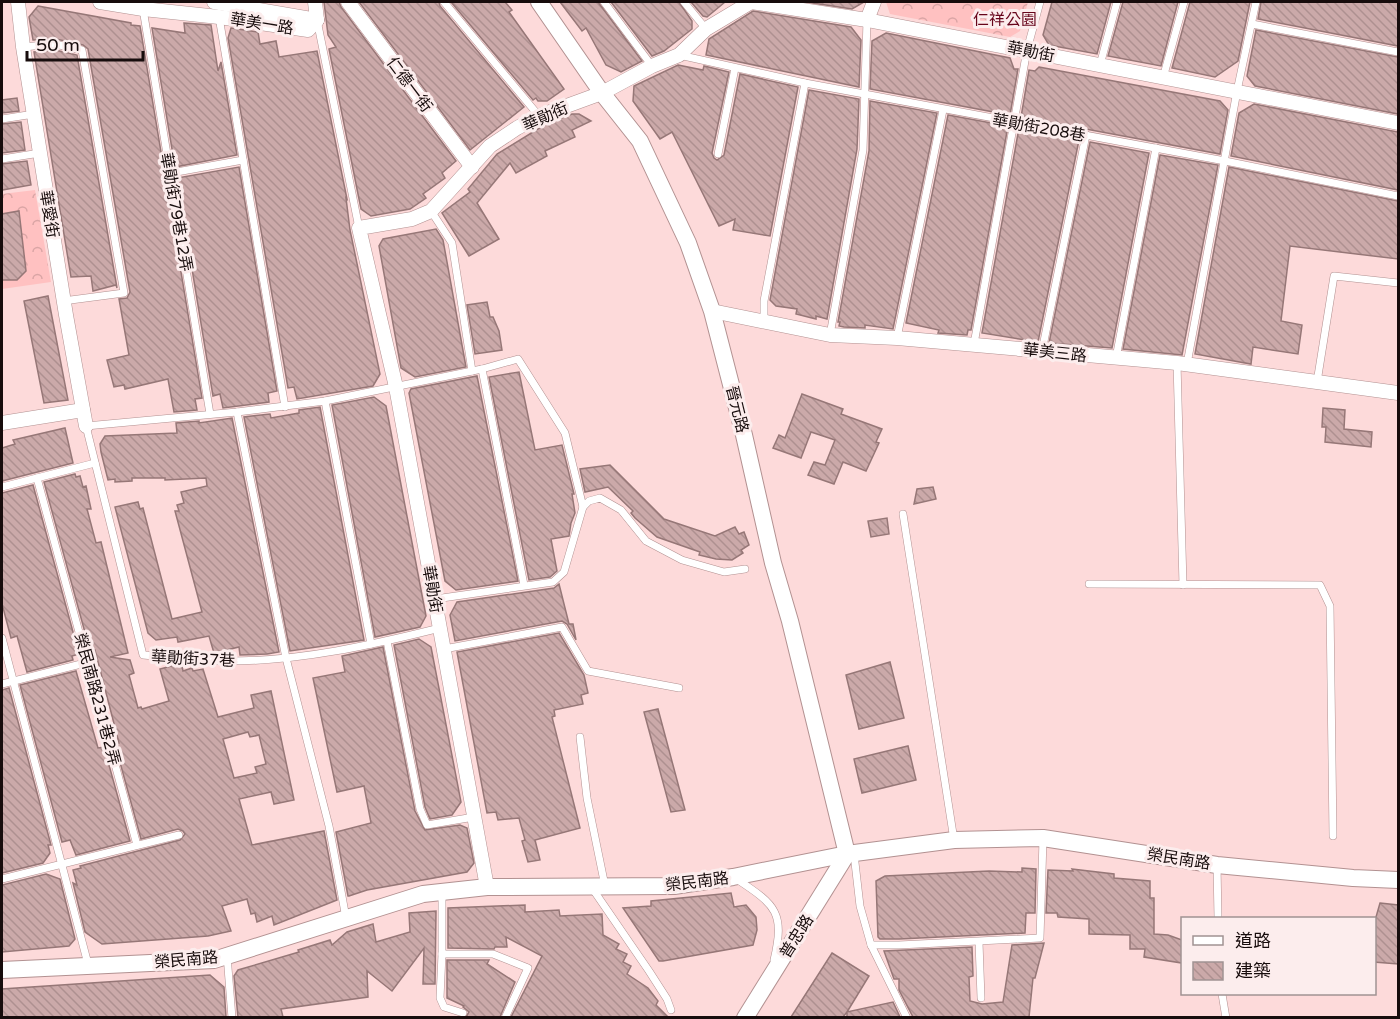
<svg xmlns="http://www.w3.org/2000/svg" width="1400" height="1019" font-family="'Varela Round','Noto Sans TC',sans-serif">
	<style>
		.forest { fill: url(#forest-crowns) }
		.building { fill: url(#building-back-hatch); stroke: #967777; stroke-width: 1.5; fill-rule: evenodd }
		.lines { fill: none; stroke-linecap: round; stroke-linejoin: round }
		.service-casing { stroke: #b29191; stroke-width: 8 }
		.minor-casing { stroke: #b29191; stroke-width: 15 }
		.tertiary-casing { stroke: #b29191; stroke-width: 18 }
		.service { stroke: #fff; stroke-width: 7 }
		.minor { stroke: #fff; stroke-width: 14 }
		.tertiary { stroke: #fff; stroke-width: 16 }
		.labels { text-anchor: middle; stroke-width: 6; stroke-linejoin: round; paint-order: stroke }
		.park-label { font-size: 16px; fill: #67051b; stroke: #fceded }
		.street-label { font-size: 16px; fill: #170c0c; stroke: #fceded }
	</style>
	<defs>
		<pattern id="forest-crowns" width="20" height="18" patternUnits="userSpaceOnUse" patternTransform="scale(1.5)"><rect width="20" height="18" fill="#ffc1c1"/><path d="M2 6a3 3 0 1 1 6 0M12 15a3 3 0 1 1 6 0" fill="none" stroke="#daa5a5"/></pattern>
		<pattern id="building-back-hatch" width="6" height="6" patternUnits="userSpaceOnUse" patternTransform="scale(1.5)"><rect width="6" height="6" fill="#cba9a9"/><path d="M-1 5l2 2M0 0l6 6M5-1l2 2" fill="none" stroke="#ae9090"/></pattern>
	</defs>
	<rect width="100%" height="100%" fill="#fddada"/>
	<g class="forest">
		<path d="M886,2H1028L1020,31L1010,37L890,14Z"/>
		<path d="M35,190L51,282L2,289V194Z"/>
	</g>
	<g class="building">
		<path d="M324,2H339L341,7L456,161L442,173L445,178L423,194L426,198L410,209L371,216L361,209L329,49L336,47L328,35Z"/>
		<path d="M359,2H439L440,6L524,107L470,150Z"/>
		<path d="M451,2H505L512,10L509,12L564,89L547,101H538L536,98L533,100Z"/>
		<path d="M560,2H598L642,61L621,72L606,65L586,28L582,31Z"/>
		<path d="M611,2H679L692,21V29L664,51L652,56Z"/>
		<path d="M691,2H725L707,17L703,16Z"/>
		<path d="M806,2H864L852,9Z"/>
		<path d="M1052,2H1111L1097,54L1049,45L1043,35Z"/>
		<path d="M1123,2H1178L1161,66L1108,56Z"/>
		<path d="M1190,2H1250L1238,61L1215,77L1172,68Z"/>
		<path d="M1261,2H1398V46L1258,19Z"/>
		<path d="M38,6L131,23V25L140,26L202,398L195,399L197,410L174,412L168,379L125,389L124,385L114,387L107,360L129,355L119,299L127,298L130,292L88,49L83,45L56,39L33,40L29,17Z"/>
		<path d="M753,11L851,27L861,40L859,87L706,55L709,39Z"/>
		<path d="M184,23L211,25L218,71L221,62L237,155L175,167L152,28L185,33Z"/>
		<path d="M231,28L258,32L260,44L276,41L279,57L317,51L347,199L346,198L350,230L380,374L373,386L297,399L294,387L288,388L228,38Z"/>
		<path d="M1256,30L1398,57V114L1255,86L1247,76Z"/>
		<path d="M886,33L1010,58L1014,69H1018L1010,115L870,89L872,41Z"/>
		<path d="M55,50L77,55L117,288L116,285L93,291L91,276L71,277L34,52Z"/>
		<path d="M678,65L703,70L704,66L729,72L712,153L714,158L717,160L724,155L740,74L798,87L770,236L733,230L735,219L719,226L672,132L660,139L633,101L634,86Z"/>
		<path d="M1039,67L1220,101L1228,110L1220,154L1021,117L1029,70L1035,71Z"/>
		<path d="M809,90L859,99L857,149L827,319L816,316V319L796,314L797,309L776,306L770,300Z"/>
		<path d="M17,98L19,111L2,113V100Z"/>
		<path d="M870,101L937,113L893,329L865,325V328L844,327L839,326L840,322H838L869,151Z"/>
		<path d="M1254,104L1398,132V190L1231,156L1239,113Z"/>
		<path d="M572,114H579L591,121L572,130L575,137L545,151L547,156L516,173L510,163L477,203L499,239L469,256L442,213L470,192L468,189L497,154L546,124Z"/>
		<path d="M948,115L1008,126L971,330H968L967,335L938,333L939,330L906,323Z"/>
		<path d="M21,122L25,150L2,153V124Z"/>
		<path d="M1019,128L1079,140L1038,342L982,333Z"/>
		<path d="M1090,142L1149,153L1112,348L1049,343Z"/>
		<path d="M1160,155L1218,165L1182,355L1123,349Z"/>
		<path d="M27,161L31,185L2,190V164Z"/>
		<path d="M239,167L277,391L268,393L269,402L223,408L220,394L213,396L177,178Z"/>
		<path d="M1229,167L1398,201V259L1290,246L1281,321L1302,325L1298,354L1253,347L1251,364L1195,354Z"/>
		<path d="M19,211L26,271L17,280H2V214Z"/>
		<path d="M436,229L443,240L466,367L415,377L401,368L379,246L383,239Z"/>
		<path d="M48,296L68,400L44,403L24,301Z"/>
		<path d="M487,302L490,317H493L499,331L502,350L475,354L467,305Z"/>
		<path d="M519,372L535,450L562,445L574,494H572L575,513L571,523L569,536L551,539L557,571L550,577L529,580L489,377Z"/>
		<path d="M477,376L518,581L456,590L445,581L409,393L411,389Z"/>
		<path d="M802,394L843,409L841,414L882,429L876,442L879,443L866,471L843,462L834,484L808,475L814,462L825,465L835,440L811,432L801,458L773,448L779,435L785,438Z"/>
		<path d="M374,397L386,406L426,616L420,627L375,637L332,405Z"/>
		<path d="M320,407L364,640L290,651L244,417L270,414L271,418L299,413V410Z"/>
		<path d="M1323,408L1345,410L1344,429L1372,432L1371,447L1325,442L1326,427H1322Z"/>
		<path d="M232,418L279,652L267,654L240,655L239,647L214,653L209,636L178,642L177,637L156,640L148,633L115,507L138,502L140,509L143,508L172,619L202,612L175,511H179L177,505L184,503L181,492L207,486L206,478L165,480V478H132V481L115,482V479L108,480L101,452L100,444L105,436L177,433L176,423L199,421V423Z"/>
		<path d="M65,428L73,463L2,481V448L15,444L13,440Z"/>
		<path d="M610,465L664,519L715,536L735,527L739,534L744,532L749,545L741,550L743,553L732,560L716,559L699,555L700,552L657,537L635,518L631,513L633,511L608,487L585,492L580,469Z"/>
		<path d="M75,474L76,477L80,476L83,487L86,486L91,509H87L96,543L101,542L128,653L110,657L130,660L134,673L129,675L138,708L141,707L142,709L169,701L160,669L175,665L182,666L183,671L192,668L193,671L203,669L218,717L254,708L251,695L271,691L294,800L274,804L271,792L239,799L252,845L324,831L337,900L274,925L272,916L257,922L255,913L251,914L247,899L222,906L231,931L208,936L102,944L85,932L73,883L77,885L73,870L81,868L80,866L180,840L185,834L183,831L178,829L141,839L115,744L119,743L95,650L90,651L44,482ZM248,732L250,737L259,735L266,764L255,767L257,773L234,778L223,739Z"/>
		<path d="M33,485L79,654L72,656L73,660L27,672L17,636L11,638L2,604V493Z"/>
		<path d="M933,487L936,499L914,504L917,489Z"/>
		<path d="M887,518L889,534L871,537L868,521Z"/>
		<path d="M559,584L569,624H573L576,640L567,624L562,621L455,641L450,615L457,602L554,588Z"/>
		<path d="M559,633L584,675L588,693L581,695L583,704L554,710L555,716L552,717L580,828L535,840L540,860L528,862L522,841L525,840L519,818L498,820L496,812L487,813L457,652Z"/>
		<path d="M419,639L431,647L461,802L452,815L430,819L425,807L394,645Z"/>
		<path d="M383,647L415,811L425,830L460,825L467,828L474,863L467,872L367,890L349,896H348L336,832L371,823L364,786L337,792L313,678L345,672L342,656Z"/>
		<path d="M890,662L904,718L859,729L846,675Z"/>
		<path d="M76,671L98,748L104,747L130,841L76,855L70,840L62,842L20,685Z"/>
		<path d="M9,688L51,845H48L50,853L43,863L2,873V690Z"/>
		<path d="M658,709L685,810L671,812L644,712Z"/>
		<path d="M908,746L916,780L862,793L854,759Z"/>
		<path d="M1022,868L1036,869L1035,913H1026L1025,933L899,939H880L878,937L876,881L885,876L989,871L1022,872Z"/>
		<path d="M1072,869L1114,874V878L1150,881V898H1154V934L1168,935L1182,940V963L1144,957L1145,949H1130V935L1089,934V919L1058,917L1057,913H1046L1048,870L1073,871Z"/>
		<path d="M46,874L60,879L75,939L69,946L2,952V885Z"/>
		<path d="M731,893L734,907L746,905L756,917L757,930L753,945L663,961H659L623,908L651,906V901Z"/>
		<path d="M1380,903L1398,905V964L1374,962V924Z"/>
		<path d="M525,905V912L559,910L560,916L602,914L603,935L619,944L616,949L627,954L623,962L631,966L627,974L648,988L658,1001L656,1005L668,1017H511L542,956L506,937L507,947H495L494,949L448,948V908Z"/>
		<path d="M436,911L435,984H423L424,948L392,991L367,971L368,997L281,1009L283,1017H238L234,976L238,970L299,952L298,950L330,940L332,945L347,932L373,924L376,942L410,932L409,913Z"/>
		<path d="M1044,943L1035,978H1033L1029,1017H913L899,990V979H894L884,951L972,947L973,976L969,977L970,1001L982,1004L1003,1002L1012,945Z"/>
		<path d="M832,953L869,976L847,1012L893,1002L900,1017H847V1012L843,1017H791Z"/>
		<path d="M447,960H489L487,964L515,982L500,1017H466L469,1012L463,1007L464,1006L447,998Z"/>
		<path d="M210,975L224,987L226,1017H2V989Z"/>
	</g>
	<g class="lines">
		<g class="service-casing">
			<g id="service">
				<path d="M444,2L539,116"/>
				<path d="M604,2L652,66"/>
				<path d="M684,2L706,29"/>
				<path d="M143,9L210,414"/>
				<path d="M219,17L285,407"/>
				<path d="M317,20L359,228"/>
				<path d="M1252,24L1398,52"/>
				<path d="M23,47L55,44L82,50L124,293L63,301"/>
				<path d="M679,55L805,83L1225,161L1398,196"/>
				<path d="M1100,65L1117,2"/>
				<path d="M1163,78L1184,2"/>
				<path d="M2,119L34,114"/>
				<path d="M718,154L735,68"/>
				<path d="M2,159L40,153"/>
				<path d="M171,173L243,160"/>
				<path d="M431,211L452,243L472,371"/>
				<path d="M764,322V301L805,83"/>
				<path d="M830,335L863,150L867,20"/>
				<path d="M897,338L943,110"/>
				<path d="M974,344L1027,50L1040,2"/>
				<path d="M1042,351L1086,135"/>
				<path d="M1116,358L1156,148"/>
				<path d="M1177,363L1183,585"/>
				<path d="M1187,364L1237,91L1256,2"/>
				<path d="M482,369L524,585"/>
				<path d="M1317,382L1334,276L1398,283"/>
				<path d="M325,401L371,644"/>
				<path d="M237,412L286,658L329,826L346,918"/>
				<path d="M37,478L137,845"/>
				<path d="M2,487L95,463"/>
				<path d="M583,507L589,501L600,498L621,510L646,541L682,560L724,572L745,569"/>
				<path d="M903,514L954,840"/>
				<path d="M1089,584L1320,585L1330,606L1333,836"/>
				<path d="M435,599L553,582L564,572L583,507L565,433L518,359L482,369L325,401L237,412L86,426L143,655C172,657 202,662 230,661C301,661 372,645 440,628"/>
				<path d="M2,638L88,964"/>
				<path d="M387,641L420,809L427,825L474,817"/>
				<path d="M444,649L562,627L588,671L679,688"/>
				<path d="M2,684L89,662"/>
				<path d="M580,737L587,798L605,886"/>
				<path d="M854,854L860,906L871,945L907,1018"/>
				<path d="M1217,865L1218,918"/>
				<path d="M2,879L179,835"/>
				<path d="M738,880C776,905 785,913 774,960"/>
				<path d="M592,888L649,971L667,999L671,1010"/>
				<path d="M442,892V954L440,998L444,1007L463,1013"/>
				<path d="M979,942L981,998"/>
				<path d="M871,945H899L1040,938L1043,839"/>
				<path d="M442,954H493L528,968L505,1018"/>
				<path d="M227,955L232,1018"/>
				<path d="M1222,994L1226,1018"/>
			</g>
		</g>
		<g class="minor-casing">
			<g id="minor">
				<path d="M18,2L23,47L66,315L86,426"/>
				<path d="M100,2L143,9L219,17L308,30L317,20"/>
				<path d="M214,2L317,20"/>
				<path d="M315,2L317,20"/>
				<path d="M348,2L472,167"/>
				<path d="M867,20L874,2"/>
				<path d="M712,311L830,335L897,338L1177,363L1398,393"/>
				<path d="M2,423L83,410"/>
				<path d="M487,887L396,387L359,228L412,219L431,211L490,146L517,128L539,116L602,93L652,66L679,55L706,29L751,2L867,20L1398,123"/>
			</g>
		</g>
		<g class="tertiary-casing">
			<g id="tertiary">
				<path d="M539,2L602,93L640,141L688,243L712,311L744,435L773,563L790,621L847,854"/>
				<path d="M2,970L214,960L423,894L487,887L674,886L733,877L847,854L954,840L1043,838L1217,865L1353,878L1398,880"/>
				<path d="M745,1018L847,854"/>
			</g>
		</g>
		<use href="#service" class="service"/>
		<use href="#minor" class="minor"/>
		<use href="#tertiary" class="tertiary"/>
	</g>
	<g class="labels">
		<g class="park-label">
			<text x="1005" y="25">仁祥公園</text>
		</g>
		<g class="street-label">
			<text transform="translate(262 23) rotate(9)" y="6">華美一路</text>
			<text transform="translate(1031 51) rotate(11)" y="6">華勛街</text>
			<text transform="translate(410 84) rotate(53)" y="6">仁德一街</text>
			<text transform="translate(545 116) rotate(-24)" y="6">華勛街</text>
			<text transform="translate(1039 127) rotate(10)" y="6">華勛街208巷</text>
			<text transform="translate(177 212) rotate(80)" y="6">華勛街79巷12弄</text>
			<text transform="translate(50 214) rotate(81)" y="6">華愛街</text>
			<text transform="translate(1055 352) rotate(6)" y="6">華美三路</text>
			<text transform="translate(738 409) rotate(76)" y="6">晉元路</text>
			<text transform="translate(433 589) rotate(80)" y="6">華勛街</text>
			<text transform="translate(193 658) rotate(3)" y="6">華勛街37巷</text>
			<text transform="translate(98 699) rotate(75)" y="6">榮民南路231巷2弄</text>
			<text transform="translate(1179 858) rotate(9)" y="6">榮民南路</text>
			<text transform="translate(697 881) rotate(-7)" y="6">榮民南路</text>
			<text transform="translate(796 936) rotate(-58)" y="6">普忠路</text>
			<text transform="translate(186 959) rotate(-5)" y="6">榮民南路</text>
		</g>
	</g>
	<rect width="1400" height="1019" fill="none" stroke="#170c0c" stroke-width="6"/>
	<rect x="1181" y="917" width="195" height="78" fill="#fceded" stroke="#a09393" stroke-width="1.5"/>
	<rect x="1193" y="936" width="30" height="9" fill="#ffffff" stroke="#a09393" stroke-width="1.5"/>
	<text x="1235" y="947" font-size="18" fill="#170c0c">道路</text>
	<rect x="1193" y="962" width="30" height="18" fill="url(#building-back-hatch)" stroke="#a09393" stroke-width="1.5"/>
	<text x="1235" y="977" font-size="18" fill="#170c0c">建築</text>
	<path d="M27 51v9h116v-9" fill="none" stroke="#170c0c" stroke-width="3"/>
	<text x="36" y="51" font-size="18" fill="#170c0c" stroke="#fceded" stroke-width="4.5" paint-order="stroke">50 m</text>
</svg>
